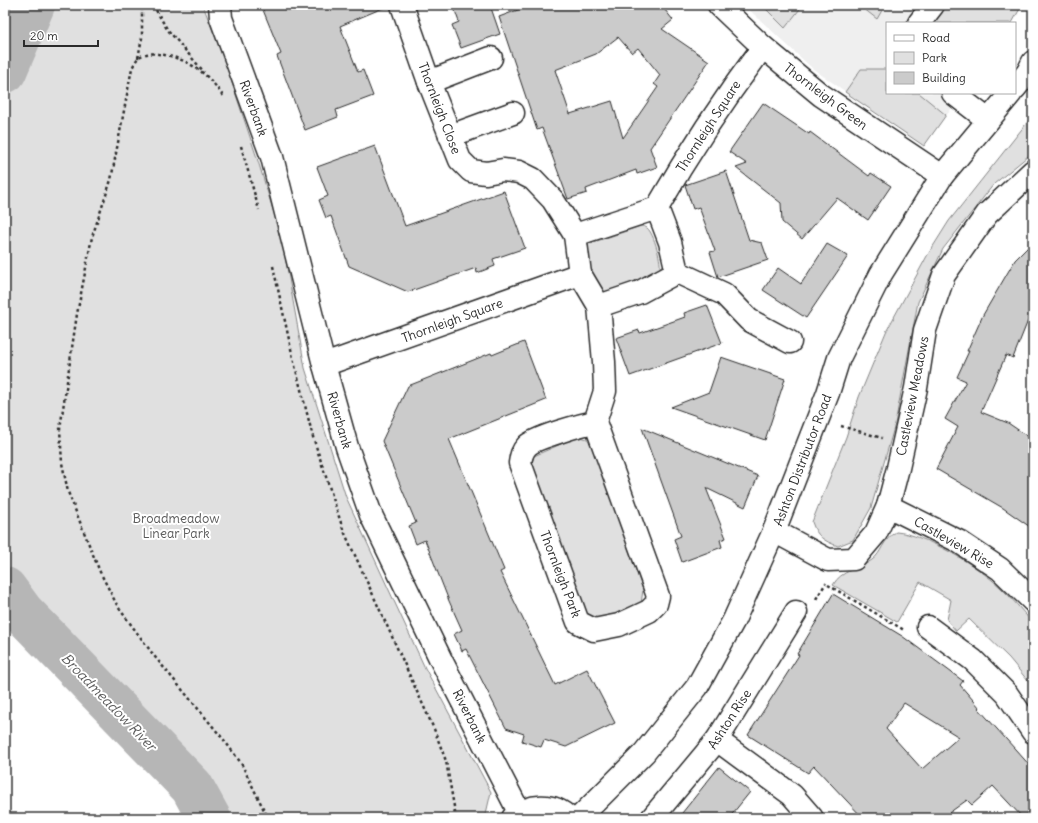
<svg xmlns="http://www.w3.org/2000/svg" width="1038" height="823" font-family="Delius,sans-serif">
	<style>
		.built { fill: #efefef }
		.green { fill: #e0e0e0; stroke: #868686 }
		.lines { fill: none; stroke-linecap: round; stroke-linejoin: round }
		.river { stroke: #b6b6b6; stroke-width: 44 }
		.building { fill: #cbcbcb; stroke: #2b2b2b; fill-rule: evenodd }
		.minor-casing { stroke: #2b2b2b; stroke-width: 25 }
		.path { stroke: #2b2b2b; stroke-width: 2.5; stroke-dasharray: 3 3; stroke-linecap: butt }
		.minor { stroke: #fff; stroke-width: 22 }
		.labels { text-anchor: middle; stroke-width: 4; stroke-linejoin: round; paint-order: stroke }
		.street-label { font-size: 13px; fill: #2b2b2b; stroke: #fff }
		.park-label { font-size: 13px; fill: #585858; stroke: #fff }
		.water-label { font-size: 14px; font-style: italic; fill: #5c5c5c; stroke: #fff }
	</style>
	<rect width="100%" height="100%" fill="#fff"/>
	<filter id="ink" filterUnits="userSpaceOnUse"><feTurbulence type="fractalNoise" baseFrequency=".025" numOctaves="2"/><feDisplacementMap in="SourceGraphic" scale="8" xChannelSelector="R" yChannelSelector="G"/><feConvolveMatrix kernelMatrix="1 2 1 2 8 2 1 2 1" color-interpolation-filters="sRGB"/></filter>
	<g filter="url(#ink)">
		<path class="built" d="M744,5H1022L1012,23H887V93H963L924,146L813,69Z"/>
		<g class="green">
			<path d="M33,5H205L204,8L225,62L258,161L282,239L305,368L346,497L425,668L491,792L485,818H209L192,787L22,612L5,589V71Z"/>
			<path d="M762,5H803L785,28Z"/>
			<path d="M859,5H885L877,19Z"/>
			<path d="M947,5H1022L1012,23H934Z"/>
			<path d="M861,69H887V93H919L946,115L924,146L845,92Z"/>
			<path d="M1033,115V152L994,184L943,249L918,302L895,424L871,508L853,540L838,546C824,541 817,537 812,522L846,437L859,397L886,332L927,256L949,221Z"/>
			<path d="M641,226C642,226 646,227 647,228C654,233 662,263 660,271L629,286L604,292C589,283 589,265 585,249L588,244Z"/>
			<path d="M581,437L590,440L643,590L641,604L596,623L585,617L530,469L534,456L572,439Z"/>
			<path d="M896,532C925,534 978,566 1000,587C1012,598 1022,611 1033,623V687L1009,658L969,619L956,631L947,620L951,600L920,582L897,622L833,585C842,569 857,571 872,560C882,553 882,540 896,532Z"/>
		</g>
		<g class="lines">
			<g class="river">
				<path d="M5,71L33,5"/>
				<path d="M5,589L22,612L192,787L209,818"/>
			</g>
		</g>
		<g class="building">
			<path d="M261,5H390L340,26L358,72L363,70L373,96L336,110L338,117L305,130L277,56L281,54Z"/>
			<path d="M453,5H490L500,34L461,48L452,25L459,22Z"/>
			<path d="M531,5H661L673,20L662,29L709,61L650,148L657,167L637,174L636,170L586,189L587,193L568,199L542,128L537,130L499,17ZM618,37L632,53L638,48L660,75L654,84L658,87L623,138L612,101L570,114L555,70L596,54Z"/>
			<path d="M763,103L809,134L810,132L869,176L871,173L891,186L868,220L837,198L802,239L782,222L781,203L736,168L747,164L729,152Z"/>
			<path d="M375,146L405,226L504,191L525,248L493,259L495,266L477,273L476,268L408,292L349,266L331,216L326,218L319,200L328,196L317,167Z"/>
			<path d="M726,171L749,240L762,243L768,260L718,277L710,252L715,251L699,207L693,209L685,185Z"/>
			<path d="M1033,242V308L1013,358L1006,355L981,412L1008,423L1033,440V529L1003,508L936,469L958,427L945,419L966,381L957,377L969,351H967L983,315L1015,260Z"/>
			<path d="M827,244L848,256L806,318L763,290L778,268L801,284Z"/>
			<path d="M707,305L722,343L630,376L616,338L639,330L640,333L685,317L684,313Z"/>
			<path d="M524,342L546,400L449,439L504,570L500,572L555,685L587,669L615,723L566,747L544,740L541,747L522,741L524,734L506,728L466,649L462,651L454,634L462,630L449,601L425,540L416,544L409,526L416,523L382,441L408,386L491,353L492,355Z"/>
			<path d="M721,357L785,379L765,440L671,407L709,392Z"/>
			<path d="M642,428L758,476L745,507L706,488L726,538L720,540L722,547L682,562L674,539L681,536Z"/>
			<path d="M833,594L902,636L963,681L960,685L980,708L979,709L1033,769V818H1023L993,786L972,805L967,800L942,818H863L814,766L808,773L748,735L799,655L797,654ZM904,703L959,737L922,769L886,729Z"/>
			<path d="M719,767L750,792L729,818H678Z"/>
		</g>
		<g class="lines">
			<g class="minor-casing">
				<g id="minor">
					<path d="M220,5L221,18L272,157L324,365L347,447L371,515L441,660L519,812"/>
					<path d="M402,5L429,82L460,160L471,171L486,173L503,170L519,172L533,179L553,200L575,235"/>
					<path d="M719,5L763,47L821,95L942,176"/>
					<path d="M919,23L933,5"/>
					<path d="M429,82L491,58"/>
					<path d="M1015,88L1028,72L1033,62"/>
					<path d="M953,93L988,120"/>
					<path d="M450,136L513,113"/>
					<path d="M657,208L670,242L677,272L640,292L599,306L580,274L575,235Z"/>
					<path d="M657,208C689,152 724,99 763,47"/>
					<path d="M677,272L724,294L749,320L790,342"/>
					<path d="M324,365L580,274"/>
					<path d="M595,422C583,424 534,438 527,446C522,451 521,456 520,463L578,622L594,630L619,625L649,611L656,604L658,596L595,422L605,391L604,362L599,306"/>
					<path d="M888,506L958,541L1000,569L1033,601"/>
					<path d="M774,531L828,560L854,559L876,533L888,506L898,468L916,388L925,330L944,275L987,214L1033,171"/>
					<path d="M928,627L973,660L1007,694L1033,732"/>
					<path d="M717,740L792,795L812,818"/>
					<path d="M513,818C529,804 553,802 569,818"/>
					<path d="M579,818L644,753L697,687L734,620L774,531L828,393L839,358L881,274L942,176L1011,93"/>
					<path d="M652,818L717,740L796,612"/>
				</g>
			</g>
			<g class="path">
				<path d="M153,5L167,29L204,72"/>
				<path d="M138,58L142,38V5"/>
				<path d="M223,96C208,73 186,57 158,54C152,53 144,53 138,58C136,60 134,65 132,68L111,180L92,237L77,314L60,429L62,463L68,492L100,572L118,607L155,657L224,740L241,763L268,818"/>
				<path d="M241,146L259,210"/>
				<path d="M273,266L293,358L313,437L343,529L434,729L446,761L456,818"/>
				<path d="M841,426L882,438"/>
				<path d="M828,585L904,630"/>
				<path d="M816,599L826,583"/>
			</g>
			<use href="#minor" class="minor"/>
		</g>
	</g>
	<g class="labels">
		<g class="street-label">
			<text transform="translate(826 96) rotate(37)" y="5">Thornleigh Green</text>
			<text transform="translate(254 108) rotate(70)" y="5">Riverbank</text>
			<text transform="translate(440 108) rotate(69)" y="5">Thornleigh Close</text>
			<text transform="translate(708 126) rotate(-57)" y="5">Thornleigh Square</text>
			<text transform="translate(452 320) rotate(-20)" y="5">Thornleigh Square</text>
			<text transform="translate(912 396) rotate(-79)" y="5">Castleview Meadows</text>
			<text transform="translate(340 420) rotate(74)" y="5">Riverbank</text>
			<text transform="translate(802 460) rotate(-69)" y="5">Ashton Distributor Road</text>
			<text transform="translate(954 542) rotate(30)" y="5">Castleview Rise</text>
			<text transform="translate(561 574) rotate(69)" y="5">Thornleigh Park</text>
			<text transform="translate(470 716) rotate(63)" y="5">Riverbank</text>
			<text transform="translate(729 719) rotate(-57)" y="5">Ashton Rise</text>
		</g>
		<g class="park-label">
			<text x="176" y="523">Broadmeadow<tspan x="176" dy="15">Linear Park</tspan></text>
		</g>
		<g class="water-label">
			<text transform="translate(109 702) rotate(46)" y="5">Broadmeadow River</text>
		</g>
	</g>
	<rect width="1038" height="823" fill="none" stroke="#fff" stroke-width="20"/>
	<rect x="10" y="10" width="1018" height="803" fill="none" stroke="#2b2b2b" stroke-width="1.5" filter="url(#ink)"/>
	<rect x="886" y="22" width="130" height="72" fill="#ffffff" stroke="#aaaaaa"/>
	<rect x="894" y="35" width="20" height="6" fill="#ffffff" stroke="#aaaaaa"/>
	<text x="922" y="42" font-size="12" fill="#2b2b2b">Road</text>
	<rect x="894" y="52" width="20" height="12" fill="#e0e0e0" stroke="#aaaaaa"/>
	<text x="922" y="62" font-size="12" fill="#2b2b2b">Park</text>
	<rect x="894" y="72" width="20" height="12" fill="#cbcbcb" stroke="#aaaaaa"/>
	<text x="922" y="82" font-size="12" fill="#2b2b2b">Building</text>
	<path d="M24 40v6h74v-6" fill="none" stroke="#2b2b2b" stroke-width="2"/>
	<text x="30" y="40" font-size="12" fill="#2b2b2b" stroke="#ffffff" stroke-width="3" paint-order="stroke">20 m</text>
</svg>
